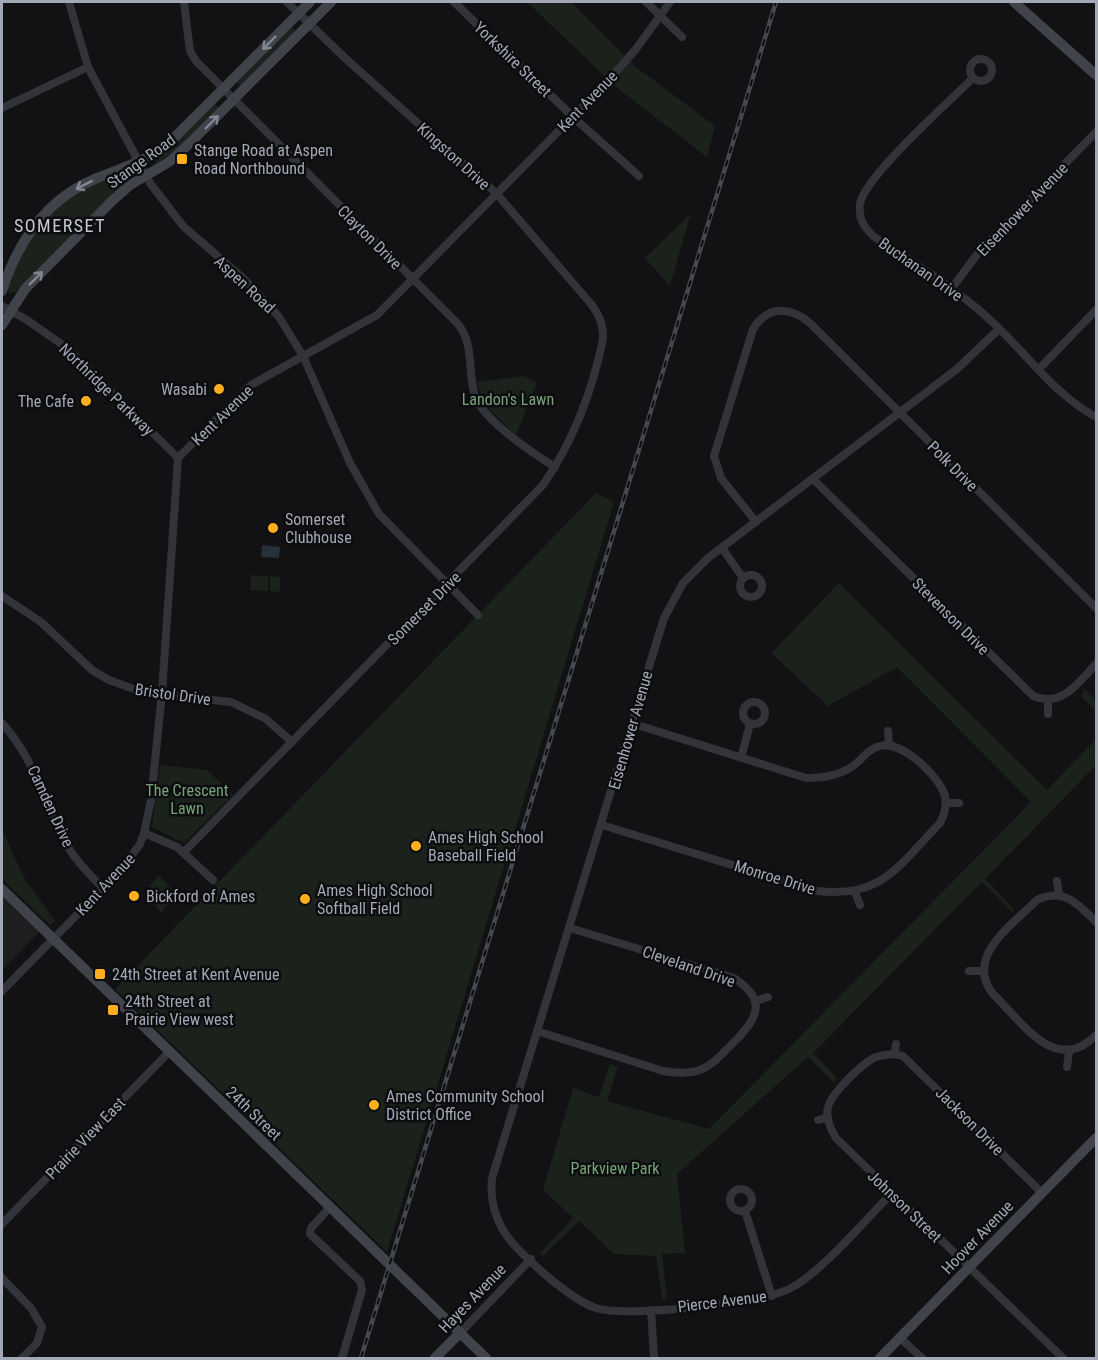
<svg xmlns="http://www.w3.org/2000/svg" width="1098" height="1360" font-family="'Roboto Condensed',sans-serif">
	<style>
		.built { fill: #1e1e21 }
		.green { fill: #1a221b }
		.water { fill: #273139 }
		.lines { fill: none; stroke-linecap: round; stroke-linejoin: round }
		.street { stroke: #323439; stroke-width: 8 }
		.secondary { stroke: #404349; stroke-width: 10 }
		.rail-casing { stroke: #45484e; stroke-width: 4.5 }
		.rail { stroke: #0d0d0f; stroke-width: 2; stroke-dasharray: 7; stroke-linecap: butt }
		.oneway { stroke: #808590 }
		.poi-dot { fill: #ffae1f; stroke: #0d0d0f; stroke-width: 2 }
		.labels { text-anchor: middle; stroke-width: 5; stroke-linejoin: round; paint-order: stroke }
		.street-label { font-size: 16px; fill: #a2a8b6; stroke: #0d0d0f }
		.poi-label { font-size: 16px; fill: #a2a8b6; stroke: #0d0d0f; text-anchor: start }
		.park-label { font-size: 16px; fill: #76a378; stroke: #0d0d0f }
		.neighbourhood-label { font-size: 18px; letter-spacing: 1.5px; fill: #c3c7d1; stroke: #0d0d0f }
	</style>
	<rect width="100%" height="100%" fill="#121214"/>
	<path class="built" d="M2,890L42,929L2,970Z"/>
	<g class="green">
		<path d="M527,2H571L636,67L715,126L707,157L616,87Z"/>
		<path d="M291,27L295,31L240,86L237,82Z"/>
		<path d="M215,104L219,108L181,146L156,164L154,159Z"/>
		<path d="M121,175L126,177L124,183L15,292L9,293C6,284 12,275 16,267C34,224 73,183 121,175Z"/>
		<path d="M691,213L670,286L645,258Z"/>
		<path d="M524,376L537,383L516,435L483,403L477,382Z"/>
		<path d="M596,493L614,502L387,1252L115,989Z"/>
		<path d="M251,575L268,576V591L250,590Z"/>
		<path d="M270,576L280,577V592L270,591Z"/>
		<path d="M839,583L1047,790L1096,739V765L985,879L1015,910L1012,912L982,882L813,1053L837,1078L833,1082L808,1057L677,1174L685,1253L662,1254L667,1299H662L656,1256L614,1254L579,1221L543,1256L540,1253L573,1218L543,1190L573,1088L599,1097L610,1064L618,1067L607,1101L709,1129L1031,802L897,667L828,706L771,653Z"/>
		<path d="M1085,689L1096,701V711L1081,696Z"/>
		<path d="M160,765L207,770L233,795L184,843L152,827Z"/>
		<path d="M2,829L24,878L55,921L50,925L2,879Z"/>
		<path d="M159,876L177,894L161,913L146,895L152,889L149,886Z"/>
	</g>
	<path class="water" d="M262,545L280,547L279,558L261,557Z"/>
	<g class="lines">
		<g class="street">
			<path d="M69,2L88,67L150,183L183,226L244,279L279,317L303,356L350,463L379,514L478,615"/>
			<path d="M184,2L190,51L196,61L458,324C475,346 467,371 475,396C483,420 534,454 555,467"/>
			<path d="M454,2L572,116L639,176"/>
			<path d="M646,2L682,37"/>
			<circle cx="981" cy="70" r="11"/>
			<path d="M973,78C950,101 864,177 860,204C858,218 864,227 873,236C912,262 954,287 989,319C1025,351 1053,394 1096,417"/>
			<path d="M2,108L88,67"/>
			<path d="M951,289L979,252L1096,132"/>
			<path d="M2,306L27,320L67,348L178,458"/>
			<path d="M1039,369L1096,310"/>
			<path d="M814,480L1033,696C1062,708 1078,683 1096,664"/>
			<path d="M756,522L721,478L714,456L753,329C768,305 791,306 811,324L1096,608"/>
			<path d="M722,548L743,578"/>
			<circle cx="751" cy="586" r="11"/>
			<path d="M2,596L41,622L92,670L109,680L142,692L231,702L266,719L292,742"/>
			<path d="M1048,701V714"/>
			<circle cx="754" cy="713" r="11"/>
			<path d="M2,723C37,762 42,801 67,845C76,861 89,874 102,887"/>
			<path d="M888,731L889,745"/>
			<path d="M741,758L750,724"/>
			<path d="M946,803H959"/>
			<path d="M602,825L817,891C882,899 899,865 940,823C945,814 947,806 945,796C939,776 902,740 880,746C871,748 865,755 858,762C843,775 826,778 806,778L631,723"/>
			<path d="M144,833L177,847L213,880"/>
			<path d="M184,852L543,485C574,440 592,393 603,339C603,324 600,316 591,304L496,193L345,58L287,2"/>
			<path d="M1057,881L1059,895"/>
			<path d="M855,892L860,905"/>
			<path d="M1096,922C1078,904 1063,887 1037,900C1012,925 964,957 993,994C1023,1023 1056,1076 1096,1035"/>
			<path d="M969,971H983"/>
			<path d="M2,991L122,869L140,844L144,833L151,800L162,693L178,458L251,385L377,315L606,83L636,49L670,2"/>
			<path d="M755,1001L768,997"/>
			<path d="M537,1031L663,1071C675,1073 688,1074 700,1070C713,1065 722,1054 732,1044C757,1020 769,1001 734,978L570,928"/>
			<path d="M895,1053L896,1044"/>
			<path d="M1067,1067L1069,1052"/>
			<path d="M818,1120L828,1117"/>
			<circle cx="741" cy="1200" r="11"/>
			<path d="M892,1193C867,1218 819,1275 789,1289C761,1303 625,1318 596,1308C572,1301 516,1252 503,1230C493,1213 490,1197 492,1178L664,618L683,583L708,558L957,369L999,329"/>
			<path d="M1042,1193L903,1056C894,1053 885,1054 876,1057C863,1062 831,1094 828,1107C825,1118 831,1129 836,1138L1063,1358"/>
			<path d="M330,1207L311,1228L310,1234L360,1281L362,1290L342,1358"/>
			<path d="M745,1211L772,1296"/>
			<path d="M2,1224L169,1052"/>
			<path d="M2,1278L31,1308L42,1327L37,1343L22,1358"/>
			<path d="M651,1310L654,1358"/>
			<path d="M460,1333L531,1259"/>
			<path d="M900,1338L922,1358"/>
		</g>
		<g class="secondary">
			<path d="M1014,2L1096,75"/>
			<path d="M2,291C18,241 47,198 97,178C121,168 143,162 164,148L310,2"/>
			<path d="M2,325L25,289L112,201L130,185L169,162L188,145L331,2"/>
			<path d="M2,889L486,1358"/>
			<path d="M435,1358L460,1333"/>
			<path d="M880,1358L1096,1138"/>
		</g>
		<g class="rail-casing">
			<path id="rail" d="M361,1358L776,2"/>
		</g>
		<use href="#rail" class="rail"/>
	</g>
	<defs><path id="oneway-shaft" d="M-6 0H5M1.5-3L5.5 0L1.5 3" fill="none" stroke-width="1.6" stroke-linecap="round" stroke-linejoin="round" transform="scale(1.5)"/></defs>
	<g class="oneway">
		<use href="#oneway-shaft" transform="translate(269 43) rotate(135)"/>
		<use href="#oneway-shaft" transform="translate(212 122) rotate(-45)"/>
		<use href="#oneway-shaft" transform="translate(84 185) rotate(153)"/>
		<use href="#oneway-shaft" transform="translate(36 278) rotate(-45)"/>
	</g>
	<g class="poi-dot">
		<rect x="176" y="153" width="12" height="12" rx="3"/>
		<circle cx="219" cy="389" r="6"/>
		<circle cx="86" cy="401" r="6"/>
		<circle cx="273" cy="528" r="6"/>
		<circle cx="416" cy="846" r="6"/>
		<circle cx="134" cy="896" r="6"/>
		<circle cx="305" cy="899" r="6"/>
		<rect x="94" y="968" width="12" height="12" rx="3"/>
		<rect x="107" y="1004" width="12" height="12" rx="3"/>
		<circle cx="374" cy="1105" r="6"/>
	</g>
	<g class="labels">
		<g class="street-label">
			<text transform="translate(513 59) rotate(44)" y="6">Yorkshire Street</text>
			<text transform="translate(587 101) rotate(-46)" y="6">Kent Avenue</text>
			<text transform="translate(454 156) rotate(42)" y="6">Kingston Drive</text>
			<text transform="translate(141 161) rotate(-36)" y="6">Stange Road</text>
			<text transform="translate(1022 209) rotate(-46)" y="6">Eisenhower Avenue</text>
			<text transform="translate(370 237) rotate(45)" y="6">Clayton Drive</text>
			<text transform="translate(921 269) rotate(35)" y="6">Buchanan Drive</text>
			<text transform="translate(245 284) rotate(43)" y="6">Aspen Road</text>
			<text transform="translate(107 389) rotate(44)" y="6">Northridge Parkway</text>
			<text transform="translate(222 415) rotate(-44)" y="6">Kent Avenue</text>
			<text transform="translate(953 466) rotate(45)" y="6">Polk Drive</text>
			<text transform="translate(424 608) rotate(-45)" y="6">Somerset Drive</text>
			<text transform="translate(951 616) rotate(45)" y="6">Stevenson Drive</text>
			<text transform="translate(173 694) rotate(8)" y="6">Bristol Drive</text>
			<text transform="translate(630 730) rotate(-74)" y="6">Eisenhower Avenue</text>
			<text transform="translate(51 806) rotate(65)" y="6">Camden Drive</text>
			<text transform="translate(775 877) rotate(17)" y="6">Monroe Drive</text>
			<text transform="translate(105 884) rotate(-47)" y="6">Kent Avenue</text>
			<text transform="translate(689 966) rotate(19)" y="6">Cleveland Drive</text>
			<text transform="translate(254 1113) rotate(44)" y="6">24th Street</text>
			<text transform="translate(970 1121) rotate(45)" y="6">Jackson Drive</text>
			<text transform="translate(85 1138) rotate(-46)" y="6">Prairie View East</text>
			<text transform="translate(905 1206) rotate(44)" y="6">Johnson Street</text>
			<text transform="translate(977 1237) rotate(-46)" y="6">Hoover Avenue</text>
			<text transform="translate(472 1298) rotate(-46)" y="6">Hayes Avenue</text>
			<text transform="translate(722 1301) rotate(-7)" y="6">Pierce Avenue</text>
		</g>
		<g class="poi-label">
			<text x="194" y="156">Stange Road at Aspen<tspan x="194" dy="18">Road Northbound</tspan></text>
			<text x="207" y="395" text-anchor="end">Wasabi</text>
			<text x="74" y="407" text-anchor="end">The Cafe</text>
			<text x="285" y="525">Somerset<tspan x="285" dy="18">Clubhouse</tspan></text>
			<text x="428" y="843">Ames High School<tspan x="428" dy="18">Baseball Field</tspan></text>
			<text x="317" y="896">Ames High School<tspan x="317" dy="18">Softball Field</tspan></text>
			<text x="146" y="902">Bickford of Ames</text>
			<text x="112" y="980">24th Street at Kent Avenue</text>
			<text x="125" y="1007">24th Street at<tspan x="125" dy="18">Prairie View west</tspan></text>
			<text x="386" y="1102">Ames Community School<tspan x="386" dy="18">District Office</tspan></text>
		</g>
		<g class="park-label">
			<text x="508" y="405">Landon's Lawn</text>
			<text x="187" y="796">The Crescent<tspan x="187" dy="18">Lawn</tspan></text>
			<text x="615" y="1174">Parkview Park</text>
		</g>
		<g class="neighbourhood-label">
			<text x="60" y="232">SOMERSET</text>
		</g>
	</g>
	<rect width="1098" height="1360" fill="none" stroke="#a2a8b6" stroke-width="6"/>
</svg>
